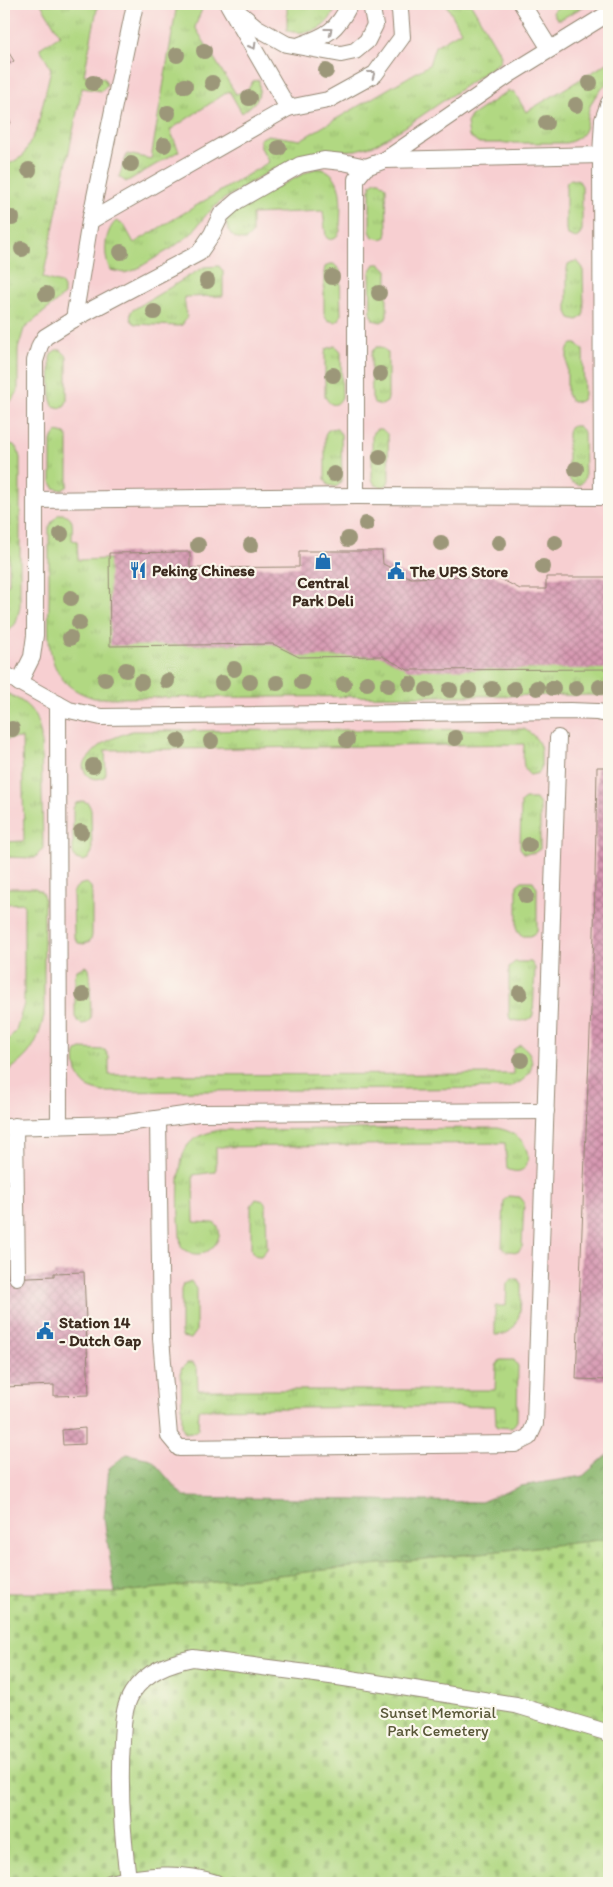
<svg xmlns="http://www.w3.org/2000/svg" width="613" height="1887" font-family="Itim,sans-serif">
	<style>
		.built { fill: #f7cfd1 }
		.grass { fill: url(#grass-tufts); stroke: #768150 }
		.forest { fill: url(#forest-crowns); stroke: #647147 }
		.cemetery { fill: url(#cemetery-stones); stroke: #768150 }
		.building { fill: url(#building-cross-hatch) }
		.lines { fill: none; stroke-linecap: round; stroke-linejoin: round }
		.service-casing { stroke: #958874; stroke-width: 18 }
		.service { stroke: #fff; stroke-width: 16 }
		.tree { fill: #9c9779 }
		.oneway { stroke: #a79f9a }
		.labels { text-anchor: middle; stroke-width: 4.5; stroke-linejoin: round; paint-order: stroke }
		.poi-label { font-size: 16px; font-weight: bold; fill: #3b2a1e; stroke: #fbf7ec; text-anchor: start }
		.park-label { font-size: 16px; fill: #585637; stroke: #fbf7ec }
	</style>
	<defs>
		<pattern id="grass-tufts" width="24" height="20" patternUnits="userSpaceOnUse" patternTransform="scale(1.25)"><rect width="24" height="20" fill="#b1d882"/><path d="M3 7l-1-3M5 7V3M7 7l1-3M15 17l-1-3M17 17v-4M19 17l1-3" fill="none" stroke="#99ba70"/></pattern>
		<pattern id="forest-crowns" width="20" height="18" patternUnits="userSpaceOnUse" patternTransform="scale(1.25)"><rect width="20" height="18" fill="#8cb870"/><path d="M2 6a3 3 0 1 1 6 0M12 15a3 3 0 1 1 6 0" fill="none" stroke="#74965b"/></pattern>
		<pattern id="cemetery-stones" width="16" height="16" patternUnits="userSpaceOnUse" patternTransform="scale(1.25)"><rect width="16" height="16" fill="#b1d882"/><path d="M2 7V4a2 2 0 0 1 4 0v3zM10 15v-3a2 2 0 0 1 4 0v3z" fill="#99ba70"/></pattern>
		<pattern id="building-cross-hatch" width="8" height="8" patternUnits="userSpaceOnUse" patternTransform="scale(1.25)"><rect width="8" height="8" fill="#d798b2"/><path d="M0 0l8 8M0 8l8-8" fill="none" stroke="#b07c90"/></pattern>
	</defs>
	<rect width="100%" height="100%" fill="#fbf7ec"/>
	<filter id="ink" filterUnits="userSpaceOnUse"><feTurbulence type="fractalNoise" baseFrequency=".02" numOctaves="2"/><feDisplacementMap in="SourceGraphic" scale="10" xChannelSelector="R" yChannelSelector="G"/><feConvolveMatrix kernelMatrix="1 2 1 2 8 2 1 2 1" color-interpolation-filters="sRGB"/></filter>
	<filter id="wash" filterUnits="userSpaceOnUse"><feTurbulence type="fractalNoise" baseFrequency=".0096" numOctaves="4" result="noise"/><feDisplacementMap in="SourceGraphic" scale="20" xChannelSelector="R" yChannelSelector="G"/><feGaussianBlur stdDeviation="1.12" result="paint"/><feColorMatrix in="noise" values="0 0 0 0 0 0 0 0 0 0 0 0 0 0 0 0 0 1.4 0 .05"/><feComposite in="paint" operator="in"/></filter>
	<g filter="url(#wash)">
		<rect width="100%" height="100%" fill="#efe6ca"/>
		<path class="built" d="M4,4H609V1539L115,1593H4Z"/>
		<g class="grass">
			<path d="M41,4H98L84,75L104,78L107,85L101,91L82,88L43,278L61,283L64,288V295L24,329L18,349V391L14,398L10,402H4V385H7L4,167L23,156L37,129L51,69L40,48L60,35Z"/>
			<path d="M177,4H204L195,27L236,94L247,91L253,81L259,80C261,99 256,102 242,113L229,91L170,130L179,151L126,182L119,177L127,154L151,159Z"/>
			<path d="M287,4H338C327,29 314,36 287,31Z"/>
			<path d="M446,4H471L501,55L500,62L405,127L374,145L356,150L338,151L303,157L273,169L221,201L206,215L191,234L172,248L135,270L124,273L110,270C103,256 104,232 116,221L124,225L134,243L269,162L260,146V139L268,135L300,140L429,65L435,46L461,31Z"/>
			<path d="M563,4H588L561,19H557L553,13L554,10Z"/>
			<path d="M609,62C609,66 610,73 609,78C607,86 597,92 593,100C582,118 594,136 566,143H479L469,136L467,123L471,116L508,91L515,93L526,112Z"/>
			<path d="M319,168C347,173 340,210 340,231C337,237 332,243 326,237L323,211L252,214V234L246,240C233,241 226,231 226,218L237,207L311,170Z"/>
			<path d="M571,179L579,181L582,186V230L580,235L576,238L568,235L566,230V187L567,182Z"/>
			<path d="M375,181H380L386,187L387,232L386,237L381,239L373,237L370,231V189L371,184Z"/>
			<path d="M577,261L583,268L584,313L582,317L577,320L570,318L567,312V269L568,264L572,262Z"/>
			<path d="M329,264H334L340,270L341,315L339,320L335,322L327,320L324,314V272L325,267Z"/>
			<path d="M375,264H381L387,270V315L386,319L381,322L373,320L371,314L370,272Z"/>
			<path d="M219,266L223,271V296L184,297L187,318L182,325L178,326L136,324C130,321 130,318 131,311L204,267Z"/>
			<path d="M572,344H577L583,350L584,395L582,400L578,402L570,400L567,394V352L569,347Z"/>
			<path d="M335,346L338,348L341,353L342,397C337,408 329,406 325,396V354L326,349Z"/>
			<path d="M377,347H382L388,353V398L387,402L382,405L374,403L372,397L371,355L373,350Z"/>
			<path d="M56,350H61L67,356V401L65,405L61,408L53,406L51,400L50,357L52,353Z"/>
			<path d="M573,426H578L584,432L585,477L583,482L579,485L571,482L568,476V434L569,429Z"/>
			<path d="M336,428L341,434L342,479L340,484L336,487L328,485L325,479V436L327,431L331,429Z"/>
			<path d="M377,429H382L388,435L389,480L387,485L382,487L375,485L372,479V437L373,432Z"/>
			<path d="M57,432L65,434L68,438V483L67,487L62,490L54,488L51,482V440Z"/>
			<path d="M10,444L14,445L18,450L20,458V607L16,623L4,637V585L9,584V471L4,470V445Z"/>
			<path d="M59,514C76,513 72,527 72,540L77,541L78,560L109,559L253,586L609,599V695L94,698C79,693 68,688 59,674C45,652 49,620 49,594C49,572 49,550 49,528L53,520Z"/>
			<path d="M4,692C28,703 36,710 41,736L43,848L35,858L4,857V842L24,841L22,738L4,739Z"/>
			<path d="M524,729C536,736 542,743 541,758C541,764 542,768 539,773L530,775C520,768 524,754 524,744L105,750L106,773L104,777C93,782 84,776 83,765C99,743 107,740 132,731Z"/>
			<path d="M525,799H536L540,805V849L534,853H524L520,848L521,802Z"/>
			<path d="M83,801L88,803L91,809L92,852L88,859L83,861L76,859L73,853V808L76,803Z"/>
			<path d="M522,881H533L537,888V931L531,936H521L517,931V885Z"/>
			<path d="M87,883L91,887L92,893V936L90,941L84,944L78,943L74,936L73,893C76,886 79,884 87,883Z"/>
			<path d="M4,888H35L41,891L44,897V1016C37,1046 29,1057 4,1074V1046L16,1030L24,1004V903L4,904Z"/>
			<path d="M515,962H531L535,968L533,1016C528,1022 518,1022 510,1019L509,1015V967Z"/>
			<path d="M85,966L89,969L90,975L91,1018L87,1023L82,1024L78,1022L75,1017V975L77,970Z"/>
			<path d="M520,1045C533,1050 536,1068 525,1078C520,1083 514,1085 508,1088L103,1092C99,1091 94,1090 90,1088C78,1083 72,1063 77,1051L81,1049L105,1050L109,1057V1075L513,1074V1050Z"/>
			<path d="M497,1128C506,1130 512,1132 519,1138C533,1150 531,1180 507,1169L505,1143L216,1147V1169L214,1172L193,1175L194,1222L214,1223C231,1234 204,1269 181,1247C179,1224 174,1163 188,1145C196,1135 208,1133 219,1130Z"/>
			<path d="M508,1196L520,1197L524,1202L522,1247L518,1252L507,1251L502,1248L504,1201Z"/>
			<path d="M256,1199L264,1201L266,1206L267,1249L261,1256C255,1256 253,1255 251,1249V1206Z"/>
			<path d="M512,1279H518L521,1284C521,1304 523,1336 495,1335V1306H506L507,1283Z"/>
			<path d="M191,1281L196,1289V1332L191,1339L182,1337L181,1332V1289L183,1284Z"/>
			<path d="M500,1360H514L518,1366L517,1421L512,1428L497,1427L496,1424L495,1406L199,1409L198,1429L194,1432L185,1433L182,1427L181,1369L187,1363H193L197,1368L198,1390H495L496,1366Z"/>
		</g>
		<path class="forest" d="M609,1453V1539L115,1593L104,1518L109,1468L127,1454L151,1459L184,1497L481,1502L521,1486L583,1476Z"/>
		<path class="cemetery" d="M609,1539V1883H4V1593H115Z"/>
		<g id="blocks">
			<g class="building">
				<path d="M4,45L14,61L4,67Z"/>
				<path d="M4,110L11,123L4,127Z"/>
				<path d="M299,551H382L383,564L411,578L493,575L520,589H546V577H609V669L408,670L382,656L299,657L273,644L110,646L109,553L190,552V568L299,567Z"/>
				<path d="M597,767H609V1380L576,1379L594,934Z"/>
				<path d="M84,1272L89,1395L54,1396V1385L4,1387V1278L54,1276V1273Z"/>
				<path d="M85,1428V1444L63,1445L62,1430Z"/>
			</g>
		</g>
	</g>
	<g filter="url(#ink)">
		<use href="#blocks" fill-opacity="0" stroke="#958874" stroke-width="1"/>
		<g class="lines">
			<g class="service-casing">
				<g id="service">
					<path d="M228,4L288,108L328,100L375,74L402,37L400,10L396,4"/>
					<path d="M522,4L550,49"/>
					<path d="M238,12L256,27L286,44L341,54L355,51L367,41L375,25L371,4"/>
					<path d="M300,45C327,36 337,30 350,4"/>
					<path d="M385,160L510,74L609,13"/>
					<path d="M90,221L288,108"/>
					<path d="M74,319L90,221L135,4"/>
					<path d="M356,496V179L366,167L385,160L601,155L603,120L609,103"/>
					<path d="M36,500L356,496L602,497L601,155"/>
					<path d="M4,674L69,710L101,717L570,711L597,712L609,714"/>
					<path d="M19,683L32,657L35,635V361L40,345L45,337L74,319L199,253L212,234L221,215L237,201L300,165L324,160L343,162L366,167"/>
					<path d="M58,704L59,1125"/>
					<path d="M158,1119L161,1338L169,1436L179,1448L515,1444L529,1437L535,1424L558,738"/>
					<path d="M15,1126L17,1277"/>
					<path d="M4,1127L120,1124L198,1113L546,1111"/>
					<path d="M128,1879C122,1833 119,1787 122,1741C123,1724 123,1708 132,1693C146,1671 169,1663 193,1658L338,1677L516,1705L609,1733"/>
					<path d="M110,1883C145,1875 181,1871 216,1883"/>
				</g>
			</g>
			<use href="#service" class="service"/>
		</g>
		<g class="tree">
			<circle cx="204" cy="51" r="8"/>
			<circle cx="177" cy="55" r="8"/>
			<circle cx="326" cy="71" r="8"/>
			<circle cx="93" cy="83" r="8"/>
			<circle cx="212" cy="83" r="8"/>
			<circle cx="590" cy="83" r="8"/>
			<circle cx="185" cy="86" r="8"/>
			<circle cx="249" cy="98" r="8"/>
			<circle cx="576" cy="105" r="8"/>
			<circle cx="168" cy="113" r="8"/>
			<circle cx="546" cy="123" r="8"/>
			<circle cx="164" cy="145" r="8"/>
			<circle cx="279" cy="148" r="8"/>
			<circle cx="131" cy="164" r="8"/>
			<circle cx="29" cy="170" r="8"/>
			<circle cx="12" cy="218" r="8"/>
			<circle cx="22" cy="249" r="8"/>
			<circle cx="121" cy="252" r="8"/>
			<circle cx="332" cy="277" r="8"/>
			<circle cx="207" cy="281" r="8"/>
			<circle cx="379" cy="293" r="8"/>
			<circle cx="46" cy="294" r="8"/>
			<circle cx="154" cy="312" r="8"/>
			<circle cx="380" cy="374" r="8"/>
			<circle cx="333" cy="375" r="8"/>
			<circle cx="380" cy="457" r="8"/>
			<circle cx="576" cy="469" r="8"/>
			<circle cx="334" cy="474" r="8"/>
			<circle cx="366" cy="524" r="8"/>
			<circle cx="61" cy="534" r="8"/>
			<circle cx="348" cy="539" r="8"/>
			<circle cx="441" cy="543" r="8"/>
			<circle cx="499" cy="543" r="8"/>
			<circle cx="555" cy="543" r="8"/>
			<circle cx="198" cy="545" r="8"/>
			<circle cx="251" cy="545" r="8"/>
			<circle cx="543" cy="567" r="8"/>
			<circle cx="71" cy="598" r="8"/>
			<circle cx="79" cy="623" r="8"/>
			<circle cx="70" cy="638" r="8"/>
			<circle cx="234" cy="669" r="8"/>
			<circle cx="126" cy="670" r="8"/>
			<circle cx="105" cy="679" r="8"/>
			<circle cx="167" cy="681" r="8"/>
			<circle cx="141" cy="682" r="8"/>
			<circle cx="250" cy="682" r="8"/>
			<circle cx="302" cy="682" r="8"/>
			<circle cx="222" cy="683" r="8"/>
			<circle cx="277" cy="683" r="8"/>
			<circle cx="367" cy="683" r="8"/>
			<circle cx="344" cy="684" r="8"/>
			<circle cx="410" cy="684" r="8"/>
			<circle cx="388" cy="685" r="8"/>
			<circle cx="600" cy="687" r="8"/>
			<circle cx="537" cy="688" r="8"/>
			<circle cx="553" cy="688" r="8"/>
			<circle cx="576" cy="688" r="8"/>
			<circle cx="492" cy="689" r="8"/>
			<circle cx="514" cy="689" r="8"/>
			<circle cx="427" cy="690" r="8"/>
			<circle cx="450" cy="690" r="8"/>
			<circle cx="469" cy="690" r="8"/>
			<circle cx="12" cy="729" r="8"/>
			<circle cx="455" cy="738" r="8"/>
			<circle cx="347" cy="740" r="8"/>
			<circle cx="178" cy="741" r="8"/>
			<circle cx="211" cy="741" r="8"/>
			<circle cx="93" cy="766" r="8"/>
			<circle cx="81" cy="832" r="8"/>
			<circle cx="529" cy="845" r="8"/>
			<circle cx="526" cy="896" r="8"/>
			<circle cx="520" cy="993" r="8"/>
			<circle cx="83" cy="995" r="8"/>
			<circle cx="521" cy="1060" r="8"/>
		</g>
		<defs><path id="oneway-chevron" d="M-2-3.5L2.5 0L-2 3.5" fill="none" stroke-width="1.6" stroke-linecap="round" stroke-linejoin="round" transform="scale(1.25)"/></defs>
		<g class="oneway">
			<use href="#oneway-chevron" transform="translate(329 31) rotate(-38)"/>
			<use href="#oneway-chevron" transform="translate(253 46) rotate(60)"/>
			<use href="#oneway-chevron" transform="translate(372 74) rotate(-37)"/>
		</g>
	</g>
	<defs>
		<g id="shop-bare" transform="scale(1.35)"><path d="M-5-2.5h2.3a2.7 3.5 0 0 1 5.4 0H5L5.5 6h-11ZM-1.5-2.5h3a1.5 2.3 0 0 0-3 0Z" fill="#1f6fb2" stroke="#fbf7ec" stroke-width="2.5" paint-order="stroke"/></g>
		<g id="restaurant-bare" transform="scale(1.35)"><path d="M-5-6h1v4h1v-4h1v4h1v-4h1v5L-1.5 .5V6h-2V.5L-5-1ZM5-6V6H3V1.5H1.5Q1.5-4 5-6Z" fill="#1f6fb2" stroke="#fbf7ec" stroke-width="2.5" paint-order="stroke"/></g>
		<g id="civic-bare" transform="scale(1.35)"><path d="M-.6-6.5H3V-4.5H.6V-3L4-1V1h2V6H-6V1h2V-1L-.6-3ZM-1.2 2.5V6h2.4V2.5Z" fill="#1f6fb2" stroke="#fbf7ec" stroke-width="2.5" paint-order="stroke"/></g>
	</defs>
	<g fill-rule="evenodd">
		<use href="#shop-bare" x="323" y="561"/>
		<use href="#restaurant-bare" x="138" y="570"/>
		<use href="#civic-bare" x="396" y="571"/>
		<use href="#civic-bare" x="45" y="1331"/>
	</g>
	<g class="labels">
		<g class="poi-label">
			<text x="152" y="576">Peking Chinese</text>
			<text x="410" y="577">The UPS Store</text>
			<text x="323" y="588" text-anchor="middle">Central<tspan x="323" dy="18">Park Deli</tspan></text>
			<text x="59" y="1328">Station 14<tspan x="59" dy="18">- Dutch Gap</tspan></text>
		</g>
		<g class="park-label">
			<text x="438" y="1718">Sunset Memorial<tspan x="438" dy="18">Park Cemetery</tspan></text>
		</g>
	</g>
	<rect width="613" height="1887" fill="none" stroke="#fbf7ec" stroke-width="20"/>
</svg>
